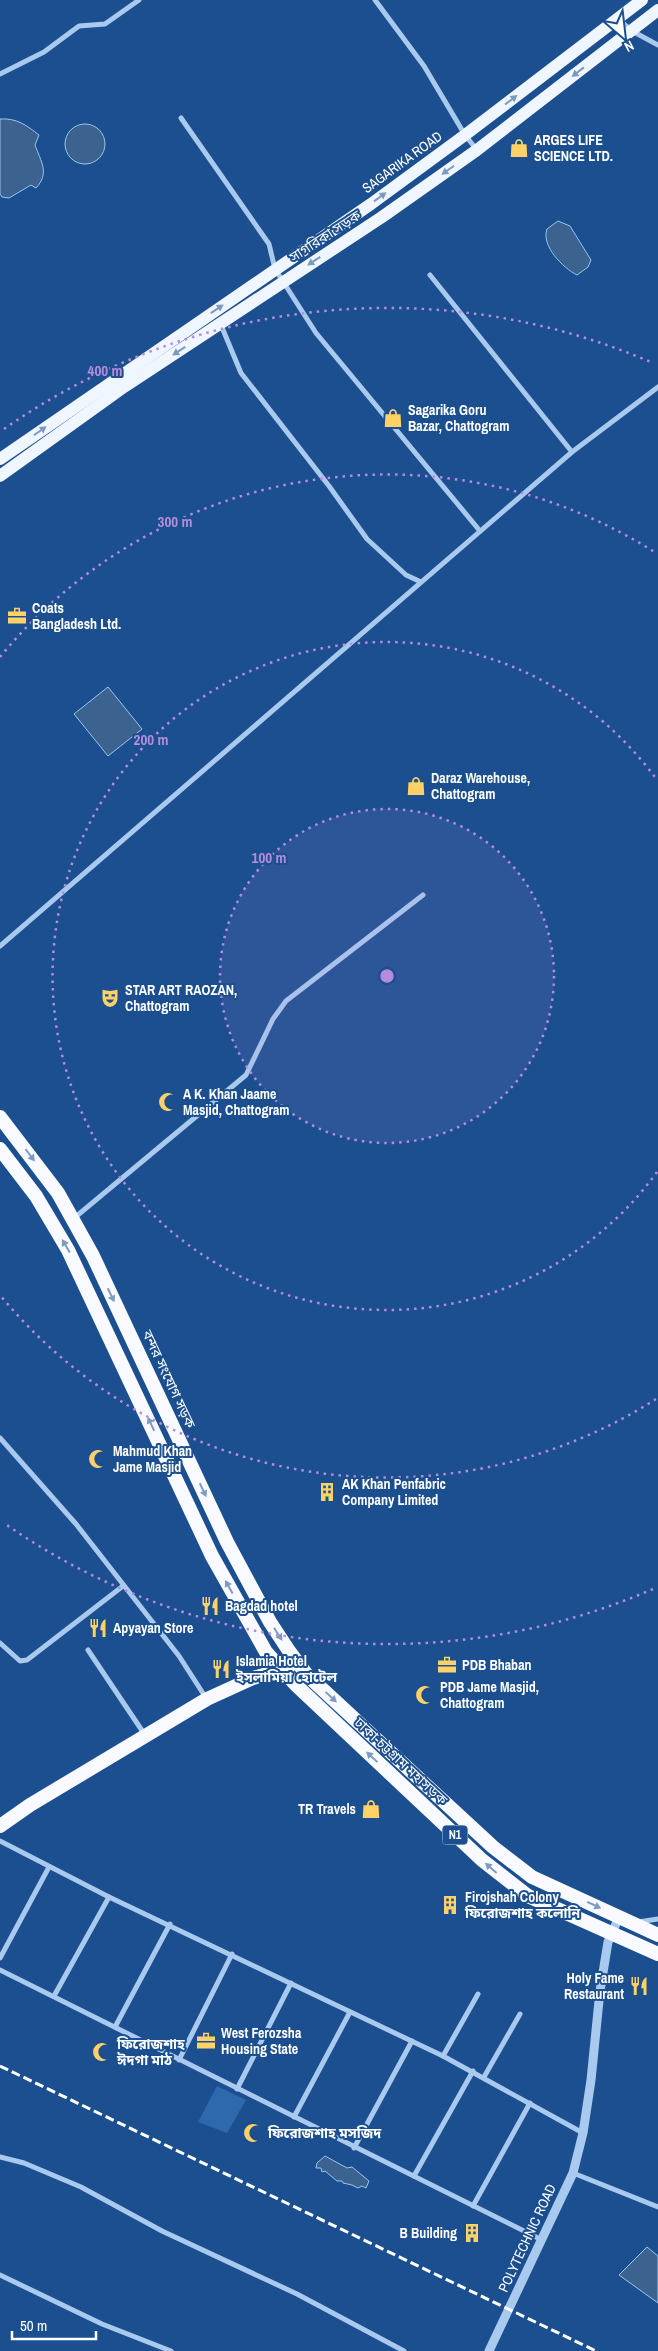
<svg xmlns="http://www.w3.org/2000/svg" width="658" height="2351" font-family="'Archivo Narrow','Noto Sans Bengali',sans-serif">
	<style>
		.green { fill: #2e69ad }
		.water { fill: #3c6290; stroke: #9cc4f0 }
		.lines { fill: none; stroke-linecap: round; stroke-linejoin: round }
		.minor { stroke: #a9c9ee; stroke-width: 5 }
		.tertiary { stroke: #a9c9ee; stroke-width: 9 }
		.primary { stroke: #f0f6ff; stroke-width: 12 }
		.trunk { stroke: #f8faff; stroke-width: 14 }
		.rail { stroke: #fff; stroke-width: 3; stroke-dasharray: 9 4; stroke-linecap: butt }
		.oneway { fill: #7b9ac1 }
		.oneway2 { fill: #7e9cc1 }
		.ring { fill: none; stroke: #b68bdc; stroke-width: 2.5; stroke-dasharray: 2.5 5 }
		.labels { text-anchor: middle; stroke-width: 4; stroke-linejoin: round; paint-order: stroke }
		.shield { fill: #1b4f8f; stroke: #bbcadd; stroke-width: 1 }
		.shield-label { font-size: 12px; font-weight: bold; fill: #fff }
		.poi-label { font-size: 14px; font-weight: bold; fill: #fff; stroke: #1b4f8f; text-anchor: start }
		.street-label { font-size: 14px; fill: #fff; stroke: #1b4f8f }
		.centre { fill: #b68bdc; stroke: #1b4f8f; stroke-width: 2.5 }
		.ring-label { font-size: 15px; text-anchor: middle; font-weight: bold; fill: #b68bdc; stroke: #1b4f8f; stroke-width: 4; stroke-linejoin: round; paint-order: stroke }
	</style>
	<rect width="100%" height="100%" fill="#1b4f8f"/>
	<path class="green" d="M217,2086L246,2100L227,2133L198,2122Z"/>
	<g class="water">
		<path d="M0,119C17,118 26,125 39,135L35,145C41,162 50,173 36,188L31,185L9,198L2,197L0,194Z"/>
		<circle cx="85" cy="144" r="20"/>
		<path d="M558,221L570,226L591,260L588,267L577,275C563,268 541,246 547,229Z"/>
		<path d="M108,687L142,729L108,756L74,714Z"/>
		<path d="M325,2156L347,2168L352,2167L369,2181L366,2188L362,2186L358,2188L352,2185L343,2183L342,2181H337L325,2171L322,2172L321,2168H316L317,2163Z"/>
		<path d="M647,2247L658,2256V2303L619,2275Z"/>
	</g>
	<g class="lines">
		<g class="minor">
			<path d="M375,0L424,66L465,135L477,150"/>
			<path d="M618,19L632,31L658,45"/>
			<path d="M0,74L44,52L79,26L105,24L139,0"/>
			<path d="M181,118L269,244L275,269L316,333L480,531"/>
			<path d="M430,275L572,452"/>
			<path d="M221,325L241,373L329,486L367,539L406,575L421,582"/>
			<path d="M0,946L572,452L658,387"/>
			<path d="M73,1219L246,1075L273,1019L286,1001L423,895"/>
			<path d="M0,1438L76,1524L179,1656L206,1698"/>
			<path d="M0,1643L20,1661L27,1660L123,1586"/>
			<path d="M88,1650L145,1735"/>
			<path d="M0,1841L109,1897L443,2056L583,2133"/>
			<path d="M638,1922L658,1919"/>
			<path d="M0,1958L49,1867"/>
			<path d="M0,1970L542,2240"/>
			<path d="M54,1996L109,1897"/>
			<path d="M115,2027L170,1924"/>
			<path d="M443,2056L478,1994"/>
			<path d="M179,2060L232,1954"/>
			<path d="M484,2077L520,2014"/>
			<path d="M237,2089L291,1983"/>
			<path d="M294,2117L350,2012"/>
			<path d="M354,2148L412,2041"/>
			<path d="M0,2157L24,2163L81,2187L162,2231L297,2294L404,2351"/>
			<path d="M573,2173L658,2207"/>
			<path d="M414,2176L473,2071"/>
			<path d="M473,2206L530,2103"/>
			<path d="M0,2275L102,2324L171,2351"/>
		</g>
		<path class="tertiary" d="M489,2351L573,2173L583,2133L591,2080L600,1991L608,1942L619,1917"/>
		<g class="primary">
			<path d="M0,459L371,204L465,135L642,0"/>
			<path d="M0,476L124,387L382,217L477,150L658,10"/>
		</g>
		<g class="trunk">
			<path d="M0,1117L58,1193L93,1256L227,1542L270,1622L289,1651L307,1675L493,1847L532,1877L658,1935"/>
			<path d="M0,1149L36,1196L68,1250L212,1556L266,1652L297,1686L482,1860L528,1896L658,1954"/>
			<path d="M0,1826L30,1805L207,1699L253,1678L288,1668"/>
		</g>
		<path class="rail" d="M0,2066L596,2351"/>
	</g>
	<defs><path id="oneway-solid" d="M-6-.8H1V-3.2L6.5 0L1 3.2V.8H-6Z" transform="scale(1.25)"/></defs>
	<g class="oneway">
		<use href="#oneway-solid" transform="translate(578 72) rotate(142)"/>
		<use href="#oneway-solid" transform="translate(511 100) rotate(-37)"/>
		<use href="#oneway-solid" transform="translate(448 170) rotate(145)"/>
		<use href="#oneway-solid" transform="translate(380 197) rotate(-36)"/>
		<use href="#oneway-solid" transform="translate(314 261) rotate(147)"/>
		<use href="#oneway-solid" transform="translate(217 309) rotate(-34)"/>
		<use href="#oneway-solid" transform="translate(179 351) rotate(147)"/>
		<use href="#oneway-solid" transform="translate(40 431) rotate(-35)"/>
	</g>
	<g class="oneway2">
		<use href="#oneway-solid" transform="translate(30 1155) rotate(53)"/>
		<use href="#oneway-solid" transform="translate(66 1246) rotate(-120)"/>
		<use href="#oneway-solid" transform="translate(111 1295) rotate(65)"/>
		<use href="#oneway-solid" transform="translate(151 1424) rotate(-115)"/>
		<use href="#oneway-solid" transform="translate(203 1490) rotate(65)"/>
		<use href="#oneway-solid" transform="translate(229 1587) rotate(-119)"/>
		<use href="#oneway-solid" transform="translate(278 1634) rotate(57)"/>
		<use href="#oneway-solid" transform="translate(331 1697) rotate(43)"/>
		<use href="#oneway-solid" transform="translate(372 1757) rotate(-137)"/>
		<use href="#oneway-solid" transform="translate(491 1868) rotate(-139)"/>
		<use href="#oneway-solid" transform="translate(594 1905) rotate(25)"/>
	</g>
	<circle cx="387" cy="976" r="167" fill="#b68bdc" fill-opacity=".12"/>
	<g class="ring">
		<circle cx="387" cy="976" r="167"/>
		<path d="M657 1172A334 334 0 1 1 657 780"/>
		<path d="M656 1399A501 501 0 0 1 0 1295M0 657A501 501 0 0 1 656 553"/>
		<path d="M653 1589A668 668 0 0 1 4 1523M4 429A668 668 0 0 1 653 363"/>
	</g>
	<defs>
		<g id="shop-bare" transform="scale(1.5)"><path d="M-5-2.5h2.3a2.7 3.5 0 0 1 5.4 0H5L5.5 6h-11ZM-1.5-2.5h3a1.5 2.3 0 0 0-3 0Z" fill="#ffd166" stroke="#1b4f8f" stroke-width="2.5" paint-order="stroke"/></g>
		<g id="office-bare" transform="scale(1.5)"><path d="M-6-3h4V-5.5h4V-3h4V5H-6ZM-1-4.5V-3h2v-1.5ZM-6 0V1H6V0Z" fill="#ffd166" stroke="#1b4f8f" stroke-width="2.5" paint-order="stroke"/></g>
		<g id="theatre-bare" transform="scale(1.5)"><path d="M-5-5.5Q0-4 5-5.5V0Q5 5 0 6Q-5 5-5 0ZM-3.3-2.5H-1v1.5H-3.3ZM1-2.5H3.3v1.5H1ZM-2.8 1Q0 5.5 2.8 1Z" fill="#ffd166" stroke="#1b4f8f" stroke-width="2.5" paint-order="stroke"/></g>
		<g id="mosque-bare" transform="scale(1.5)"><path d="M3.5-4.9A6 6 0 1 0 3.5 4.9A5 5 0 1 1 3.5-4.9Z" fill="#ffd166" stroke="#1b4f8f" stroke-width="2.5" paint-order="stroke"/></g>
		<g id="building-bare" transform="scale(1.5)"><path d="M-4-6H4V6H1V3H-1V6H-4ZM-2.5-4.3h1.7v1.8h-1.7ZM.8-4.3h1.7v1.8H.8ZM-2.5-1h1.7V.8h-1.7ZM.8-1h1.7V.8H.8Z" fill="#ffd166" stroke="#1b4f8f" stroke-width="2.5" paint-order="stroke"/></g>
		<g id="restaurant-bare" transform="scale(1.5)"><path d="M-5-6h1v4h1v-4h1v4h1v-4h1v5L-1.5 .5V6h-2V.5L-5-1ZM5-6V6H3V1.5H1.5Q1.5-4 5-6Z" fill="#ffd166" stroke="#1b4f8f" stroke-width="2.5" paint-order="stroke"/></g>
	</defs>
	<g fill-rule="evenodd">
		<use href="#shop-bare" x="519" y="148"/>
		<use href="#shop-bare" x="393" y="418"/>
		<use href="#office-bare" x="17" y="616"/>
		<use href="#shop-bare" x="416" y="786"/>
		<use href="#theatre-bare" x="110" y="998"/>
		<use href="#mosque-bare" x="168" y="1102"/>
		<use href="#mosque-bare" x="98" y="1459"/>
		<use href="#building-bare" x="327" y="1492"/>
		<use href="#restaurant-bare" x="210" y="1606"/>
		<use href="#restaurant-bare" x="98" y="1628"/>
		<use href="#office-bare" x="447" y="1665"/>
		<use href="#restaurant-bare" x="221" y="1669"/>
		<use href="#mosque-bare" x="425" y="1695"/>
		<use href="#shop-bare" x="371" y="1809"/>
		<use href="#building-bare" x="450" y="1905"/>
		<use href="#restaurant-bare" x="639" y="1986"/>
		<use href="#office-bare" x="206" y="2041"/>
		<use href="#mosque-bare" x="102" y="2052"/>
		<use href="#mosque-bare" x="253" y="2133"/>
		<use href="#building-bare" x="472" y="2233"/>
	</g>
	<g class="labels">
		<rect class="shield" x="442.5" y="1825.5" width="25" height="19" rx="4"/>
		<g class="shield-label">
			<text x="455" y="1839">N1</text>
		</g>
		<g class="poi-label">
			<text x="534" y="145">ARGES LIFE<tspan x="534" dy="16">SCIENCE LTD.</tspan></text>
			<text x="408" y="415">Sagarika Goru<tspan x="408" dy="16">Bazar, Chattogram</tspan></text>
			<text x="32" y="613">Coats<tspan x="32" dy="16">Bangladesh Ltd.</tspan></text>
			<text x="431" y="783">Daraz Warehouse,<tspan x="431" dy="16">Chattogram</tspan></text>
			<text x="125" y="995">STAR ART RAOZAN,<tspan x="125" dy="16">Chattogram</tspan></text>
			<text x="183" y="1099">A K. Khan Jaame<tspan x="183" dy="16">Masjid, Chattogram</tspan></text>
			<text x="113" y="1456">Mahmud Khan<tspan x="113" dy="16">Jame Masjid</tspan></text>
			<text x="342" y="1489">AK Khan Penfabric<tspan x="342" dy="16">Company Limited</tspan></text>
			<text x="225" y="1611">Bagdad hotel</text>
			<text x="113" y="1633">Apyayan Store</text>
			<text x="236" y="1666">Islamia Hotel<tspan x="236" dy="16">ইসলামিয়া হোটেল</tspan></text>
			<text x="462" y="1670">PDB Bhaban</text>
			<text x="440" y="1692">PDB Jame Masjid,<tspan x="440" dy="16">Chattogram</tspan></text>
			<text x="356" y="1814" text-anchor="end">TR Travels</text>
			<text x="465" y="1902">Firojshah Colony<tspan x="465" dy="16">ফিরোজশাহ কলোনি</tspan></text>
			<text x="624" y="1983" text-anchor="end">Holy Fame<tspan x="624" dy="16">Restaurant</tspan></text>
			<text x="221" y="2038">West Ferozsha<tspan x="221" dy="16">Housing State</tspan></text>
			<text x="117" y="2049">ফিরোজশাহ<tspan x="117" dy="16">ঈদগা মাঠ</tspan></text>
			<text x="268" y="2138">ফিরোজশাহ মসজিদ</text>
			<text x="457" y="2238" text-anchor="end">B Building</text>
		</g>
		<g class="street-label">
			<text transform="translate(402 162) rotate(-36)" y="5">SAGARIKA ROAD</text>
			<text transform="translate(325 236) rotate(-33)" y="5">সাগরিকা সড়ক</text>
			<text transform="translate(169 1379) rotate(65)" y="5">বন্দর সংযোগ সড়ক</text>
			<text transform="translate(401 1761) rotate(43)" y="5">ঢাকা-চট্টগ্রাম মহাসড়ক</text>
			<text transform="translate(527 2238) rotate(-65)" y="5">POLYTECHNIC ROAD</text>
		</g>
	</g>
	<circle cx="387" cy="976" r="8" class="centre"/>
	<g class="ring-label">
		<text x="105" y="376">400 m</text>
		<text x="175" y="527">300 m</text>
		<text x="151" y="745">200 m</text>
		<text x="269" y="863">100 m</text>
	</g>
	<g transform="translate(623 35) rotate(152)" stroke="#1b4f8f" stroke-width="4" paint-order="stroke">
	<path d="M0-4L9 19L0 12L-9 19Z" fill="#ffffff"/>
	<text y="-8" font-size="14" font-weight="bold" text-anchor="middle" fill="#ffffff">N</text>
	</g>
	<path d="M12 2331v8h84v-8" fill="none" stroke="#ffffff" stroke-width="2.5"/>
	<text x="20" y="2331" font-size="15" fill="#ffffff" stroke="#1b4f8f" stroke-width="4" paint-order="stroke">50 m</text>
</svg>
